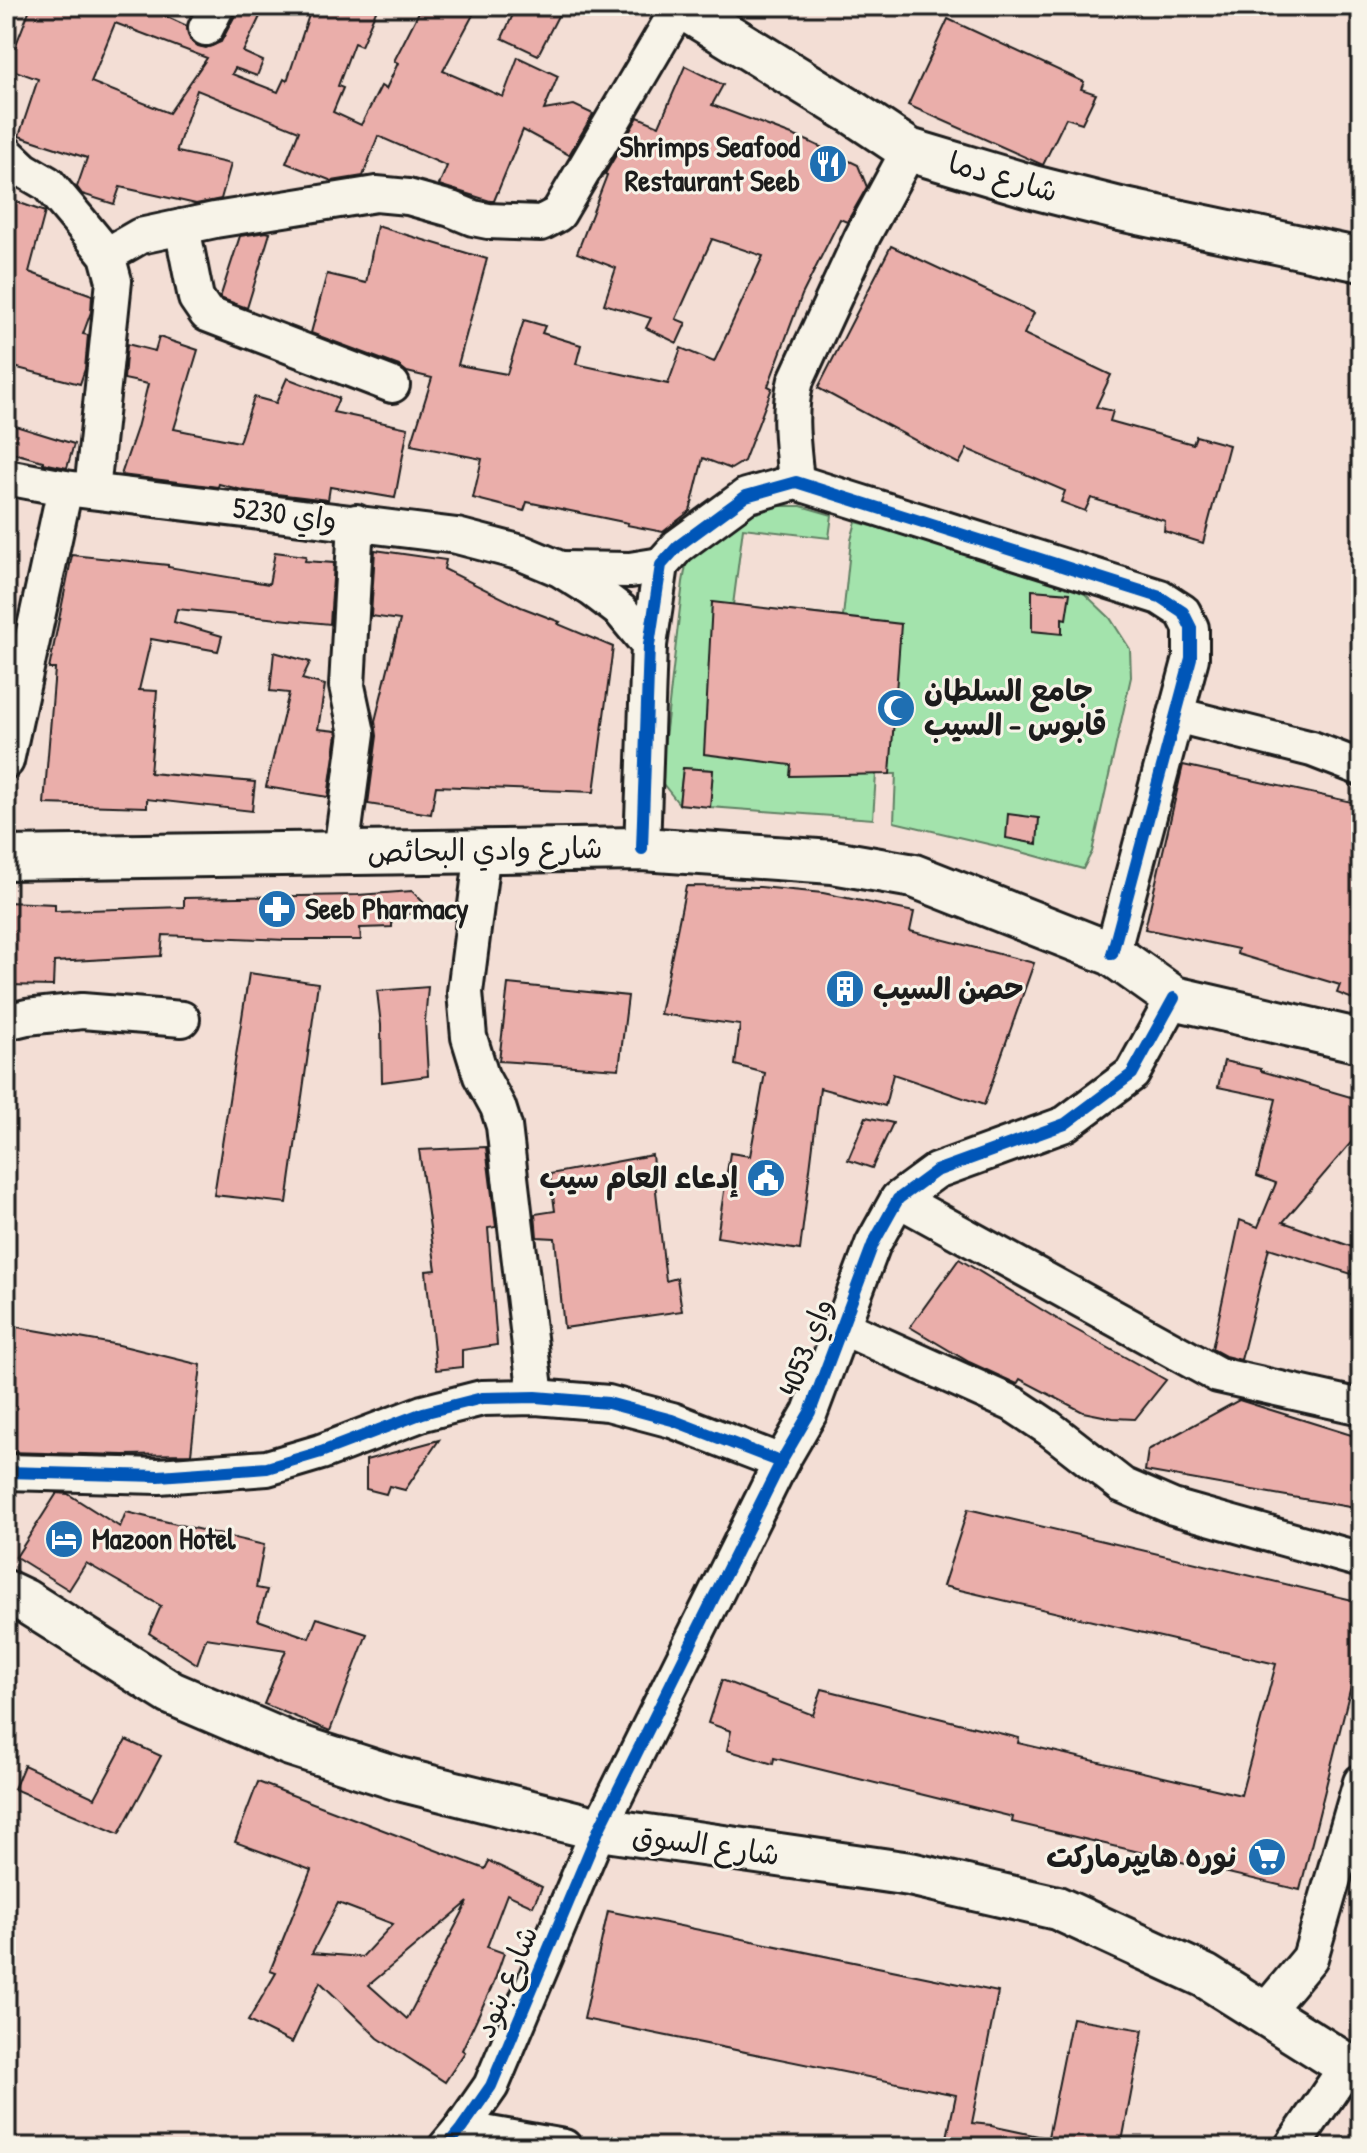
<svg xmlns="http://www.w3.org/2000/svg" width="1367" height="2153" font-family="'Patrick Hand','Playpen Sans Arabic',sans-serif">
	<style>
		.green { fill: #a3e3ac; stroke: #608064; stroke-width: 2 }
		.building { fill: #eaaeaa; stroke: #1c1c1c; stroke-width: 2; fill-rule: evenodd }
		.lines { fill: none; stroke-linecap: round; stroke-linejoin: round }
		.minor-casing { stroke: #1c1c1c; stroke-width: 40 }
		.major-casing { stroke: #1c1c1c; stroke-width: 48 }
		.minor { stroke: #f7f3e8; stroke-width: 34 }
		.major { stroke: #f7f3e8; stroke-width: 42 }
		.cycleway-casing { stroke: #f7f3e8; stroke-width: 17 }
		.cycleway { stroke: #0057b8; stroke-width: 12 }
		.labels { text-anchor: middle; stroke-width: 6; stroke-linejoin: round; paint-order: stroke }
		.poi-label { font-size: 30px; font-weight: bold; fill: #1c1c1c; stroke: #f7f3e8; text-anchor: start }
		.street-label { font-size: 30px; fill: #1c1c1c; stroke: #f7f3e8 }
	</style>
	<rect width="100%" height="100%" fill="#f3ded5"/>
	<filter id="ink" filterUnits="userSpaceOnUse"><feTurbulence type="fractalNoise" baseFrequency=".0125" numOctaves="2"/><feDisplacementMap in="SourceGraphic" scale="16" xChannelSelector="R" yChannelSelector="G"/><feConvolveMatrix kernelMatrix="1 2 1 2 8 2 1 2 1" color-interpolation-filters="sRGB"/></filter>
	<g filter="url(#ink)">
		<path class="green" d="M767,506H801L832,515L829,538L743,528L733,605L843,617L851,540L856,522L903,534L1054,580L1085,594L1110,618L1130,649L1131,677L1092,852L1083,869L1018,851L894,822L896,774H876L873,819L710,807L713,770L683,768L679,804L663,784L662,765L683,582L687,560L728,517Z"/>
		<g class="building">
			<path d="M31,6H144L187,26L190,40L198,46L206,48L221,42L240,6H265L243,52L263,61L257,76L235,68L232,74L278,92L284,79L287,81L312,6H378L361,46L354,43L338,86L343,88L333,112L361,125L381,86L386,89L398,63L394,61L422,6H457L474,13L443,71L503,97L518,57L558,76L544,110L574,105L593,114L569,155L523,130L494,201H490L439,185L447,166L378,136L363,176L332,181L286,163L299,131L197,90L177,149L178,152L231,164L221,199L196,204L120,187L114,204L82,194L77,187L87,158L19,136L38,79L7,68ZM115,23L207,58L169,113L91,82Z"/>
			<path d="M517,6H563L538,55L502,38Z"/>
			<path d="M948,19L1084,82L1081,89L1096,94L1082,123L1066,118L1043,165L908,105Z"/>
			<path d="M685,66L723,85L712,105L808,141L858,165L867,187L847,222L840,219L802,295L768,386L772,388L744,461L731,469L703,458L690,511L663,532L627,525L628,523L527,502L524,511L473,498L482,459L411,445L432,378L407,372L399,366L311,333L327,274L366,283L377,226L487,259L458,365L507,374L524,320L545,326L542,333L581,345L576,364L668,384L681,348L714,362L763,256L712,239L676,319L686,323L677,343L646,328L651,318L604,304L616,268L577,253L607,175L605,174L638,117L659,126Z"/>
			<path d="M6,198L45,212L29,272L92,295L91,312L83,334L88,335L85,369L80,384L6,365Z"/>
			<path d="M266,232L270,233L247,308L220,298L240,236Z"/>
			<path d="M891,246L1034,313L1024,334L1111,375L1096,407L1113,411L1110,421L1193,444L1196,436L1229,445L1203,543L1164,531L1165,521L1091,498L1085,511L1061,502L1065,491L967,449L959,464L818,388Z"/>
			<path d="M159,337L198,350L174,429L239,442L254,397L276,403L287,378L339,398L333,412L408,428L395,498L330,487L328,500L242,490L219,484L218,487L121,475L137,428L148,384L124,379L127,344L155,351Z"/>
			<path d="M6,423L74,444L67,468L43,463V461L6,451Z"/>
			<path d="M375,550L446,560L444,569L521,607L560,622L558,624L613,647L594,792L436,786L431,814L368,804L377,736L375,721L400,620L371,616Z"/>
			<path d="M275,552L306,556L305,561L334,563L330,624L177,609L174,622L222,636L218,651L151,639L139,690L157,691L150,773L255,782L252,811L147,799V807L44,804L55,669H49L72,555L168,565V567L269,584Z"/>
			<path d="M1032,590L1070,593L1066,619L1062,618V634L1032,631Z"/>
			<path d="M712,602L901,624L890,774L790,776L791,765L704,754Z"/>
			<path d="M274,652L310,662L302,679L325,685L318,729L336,731L337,734L328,797L266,787L289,693L270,691Z"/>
			<path d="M1183,765L1361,804V1002L1337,993L1340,985L1237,954L1238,949L1145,929Z"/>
			<path d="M683,768L713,770L710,807L679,804Z"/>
			<path d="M1008,814L1039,818L1037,844L1006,838Z"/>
			<path d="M686,886L760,887L823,893L914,912L910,931L1034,963L984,1105L893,1074L885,1106L820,1088L800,1250L717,1237L730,1153L750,1156L765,1073L735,1065L740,1025L660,1014Z"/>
			<path d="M412,891L435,914H392V927L360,928L361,940H286L163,935L161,956L54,962L53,986L6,985V902L55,904V911L184,907V898L358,895Z"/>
			<path d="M249,973L318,983L287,1203L214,1195Z"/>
			<path d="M508,984L628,996L619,1069L499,1061Z"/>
			<path d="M428,987L425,1021L428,1076L382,1082L381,1025L377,991Z"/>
			<path d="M1224,1061L1261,1069V1071L1361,1100V1131L1283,1222L1361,1250V1277L1269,1248L1241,1360L1225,1356L1212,1349L1240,1220L1258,1227L1276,1183L1257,1176L1276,1099L1218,1087Z"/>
			<path d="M866,1117L893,1123L872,1168L848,1160Z"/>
			<path d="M486,1147L496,1227L488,1228L497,1345L462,1350V1367L436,1370L426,1271L436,1270L419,1150Z"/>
			<path d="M652,1155L666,1281L677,1278L682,1311L564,1328L555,1238L537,1237L535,1214L555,1211L550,1174Z"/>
			<path d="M959,1259L1062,1322L1166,1380L1135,1419L1113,1418L1083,1412L1020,1379L1017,1384L969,1362L910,1327Z"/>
			<path d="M6,1325L119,1345L201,1365L191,1454L124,1455L6,1452Z"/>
			<path d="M1239,1400L1361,1438V1509L1145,1471L1148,1450Z"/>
			<path d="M439,1440L405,1490L389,1486L386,1494L366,1489V1460Z"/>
			<path d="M57,1493L68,1494L120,1527L126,1512L264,1545L256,1588L267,1590L258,1620L309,1638L317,1618L367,1634L330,1731L264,1704L286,1650L206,1638L197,1664L149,1633L161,1606L86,1563L69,1590L16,1557Z"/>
			<path d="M968,1509L1361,1602V1655L1352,1682L1300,1890L1012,1822L1013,1817L774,1758L773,1764L727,1750L731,1731L708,1723L722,1680L813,1715L822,1689L1019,1738L1018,1743L1241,1795L1276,1664L943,1586Z"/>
			<path d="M126,1740L161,1756L119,1834L14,1789L24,1765L95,1798Z"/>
			<path d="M258,1782L485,1869L489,1861L542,1887L533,1906L507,1894L487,1947L504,1953L494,1982L462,2050L465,2052L445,2082L378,2038L320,1982L292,2043L248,2021L276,1973L270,1971L311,1870L235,1842ZM468,1902L407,2019L369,1985ZM338,1903L393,1924L362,1957L312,1953Z"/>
			<path d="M608,1911L998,1992L972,2123L991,2125V2126L1043,2137L1042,2147H945L956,2095L584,2019Z"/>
			<path d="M1072,2018L1143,2030L1121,2147H1046Z"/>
		</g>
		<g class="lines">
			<g class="minor-casing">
				<g id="minor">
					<path d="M206,28L217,6"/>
					<path d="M6,153L24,170L48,184L80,222L107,255L114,281L92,491"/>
					<path d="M182,227L196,298L207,314L392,385"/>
					<path d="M107,255L140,236L215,220L376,194L408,197L451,209L473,218L488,221L541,223L558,214L680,6"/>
					<path d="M6,477L65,488L457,536L522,553L560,569L592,589L621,611L649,645"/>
					<path d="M796,482C793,447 787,415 796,380L862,237L909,150"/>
					<path d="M561,569L630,570L661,565"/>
					<path d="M1176,715L1312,749L1361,768"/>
					<path d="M6,761L65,488"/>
					<path d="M642,849L649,645L661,565L678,546L746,496L796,482L1160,597L1183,612L1191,628V658L1112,954"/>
					<path d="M483,850L465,992L469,1037L481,1076L498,1107L504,1126L536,1397"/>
					<path d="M341,852L357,733L347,686L356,522"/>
					<path d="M6,1022L27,1017L82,1011L182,1019"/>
					<path d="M898,1199L1218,1375L1361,1407"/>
					<path d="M842,1327L1013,1404L1049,1428L1122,1485L1173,1507L1361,1560"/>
					<path d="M6,1472L159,1476L267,1468L321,1452L423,1413L482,1398L536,1397L608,1403L672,1420L781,1462"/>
					<path d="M1264,2013L1310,1958L1361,1782"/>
					<path d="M461,2129L564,2147"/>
					<path d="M446,2147L461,2129L491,2086L599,1829L781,1462L810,1412L873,1244L898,1199L936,1171L1065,1124L1132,1074L1174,998"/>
					<path d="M1292,2147L1348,2065"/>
				</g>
			</g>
			<g class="major-casing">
				<g id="major">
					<path d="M680,6L852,112L909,150L1033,187L1120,209L1361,260"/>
					<path d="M6,858L642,849L833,862L914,876L1112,954L1174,998L1361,1041"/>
					<path d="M6,1592L25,1601L171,1693L290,1744L399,1779L599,1829L910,1874L1057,1908L1205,1976L1361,2074"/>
				</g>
			</g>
			<use href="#minor" class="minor"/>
			<use href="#major" class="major"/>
			<g class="cycleway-casing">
				<g id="cycleway">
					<path d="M642,849L649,645L661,565L678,546L746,496L796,482L1160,597L1183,612L1191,628V658L1112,954"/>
					<path d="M6,1472L159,1476L267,1468L321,1452L423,1413L482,1398L536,1397L608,1403L672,1420L781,1462"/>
					<path d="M446,2147L461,2129L491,2086L599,1829L781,1462L810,1412L873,1244L898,1199L936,1171L1065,1124L1132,1074L1174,998"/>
				</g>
			</g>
			<use href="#cycleway" class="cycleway"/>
		</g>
	</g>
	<defs>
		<g id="restaurant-disc" transform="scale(2)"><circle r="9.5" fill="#1f6fb2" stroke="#f7f3e8"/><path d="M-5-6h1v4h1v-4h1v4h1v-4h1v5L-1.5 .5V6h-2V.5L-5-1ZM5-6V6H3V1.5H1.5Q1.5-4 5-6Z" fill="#fff"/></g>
		<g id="mosque-disc" transform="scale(2)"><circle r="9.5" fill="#1f6fb2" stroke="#f7f3e8"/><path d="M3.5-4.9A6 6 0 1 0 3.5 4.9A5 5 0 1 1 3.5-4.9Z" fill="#fff"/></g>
		<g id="pharmacy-disc" transform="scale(2)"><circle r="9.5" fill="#1f6fb2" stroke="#f7f3e8"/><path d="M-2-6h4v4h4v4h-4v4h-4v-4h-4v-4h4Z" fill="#fff"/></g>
		<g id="building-disc" transform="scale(2)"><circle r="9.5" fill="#1f6fb2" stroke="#f7f3e8"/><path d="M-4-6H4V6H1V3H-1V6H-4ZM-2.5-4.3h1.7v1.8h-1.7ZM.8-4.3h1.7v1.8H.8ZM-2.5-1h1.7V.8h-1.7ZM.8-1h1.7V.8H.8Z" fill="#fff"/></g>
		<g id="civic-disc" transform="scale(2)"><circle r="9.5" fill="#1f6fb2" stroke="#f7f3e8"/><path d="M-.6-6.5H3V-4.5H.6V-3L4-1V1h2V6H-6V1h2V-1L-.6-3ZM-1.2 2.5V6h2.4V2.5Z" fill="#fff"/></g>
		<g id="hotel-disc" transform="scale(2)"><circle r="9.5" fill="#1f6fb2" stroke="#f7f3e8"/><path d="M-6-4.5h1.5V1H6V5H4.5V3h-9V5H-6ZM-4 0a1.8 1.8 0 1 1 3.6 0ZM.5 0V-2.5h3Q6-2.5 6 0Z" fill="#fff"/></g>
		<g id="supermarket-disc" transform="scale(2)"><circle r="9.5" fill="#1f6fb2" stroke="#f7f3e8"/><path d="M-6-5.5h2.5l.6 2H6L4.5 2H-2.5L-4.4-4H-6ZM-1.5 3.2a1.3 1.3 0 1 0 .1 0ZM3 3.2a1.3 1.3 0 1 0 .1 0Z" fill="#fff"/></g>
	</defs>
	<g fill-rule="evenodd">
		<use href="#restaurant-disc" x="828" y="164"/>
		<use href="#mosque-disc" x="896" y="708"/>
		<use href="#pharmacy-disc" x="277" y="909"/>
		<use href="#building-disc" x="845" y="989"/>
		<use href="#civic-disc" x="766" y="1178"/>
		<use href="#hotel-disc" x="64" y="1539"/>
		<use href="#supermarket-disc" x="1267" y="1857"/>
	</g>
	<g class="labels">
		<g class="poi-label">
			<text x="800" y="157" text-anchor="end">Shrimps Seafood<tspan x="800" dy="34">Restaurant Seeb</tspan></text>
			<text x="924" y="701">جامع السلطان<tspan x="924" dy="34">قابوس - السيب</tspan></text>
			<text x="305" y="919">Seeb Pharmacy</text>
			<text x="873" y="999">حصن السيب</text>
			<text x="738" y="1188" text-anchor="end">إدعاء العام سيب</text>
			<text x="92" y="1549">Mazoon Hotel</text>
			<text x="1239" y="1867" text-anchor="end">نوره هايپرماركت</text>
		</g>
		<g class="street-label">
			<text transform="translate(1003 177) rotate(16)" y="10">شارع دما</text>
			<text transform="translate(285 514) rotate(7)" y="10">واي 5230</text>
			<text transform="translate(485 850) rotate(-1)" y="10">شارع وادي البحائص</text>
			<text transform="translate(806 1347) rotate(-69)" y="10">واي 4053</text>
			<text transform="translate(706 1845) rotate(8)" y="10">شارع السوق</text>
			<text transform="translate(506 1982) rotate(-67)" y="10">شارع بنود</text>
		</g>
	</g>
	<rect width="1367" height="2153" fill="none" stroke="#f7f3e8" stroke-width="32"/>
	<rect x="16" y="16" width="1335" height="2121" fill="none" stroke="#1c1c1c" stroke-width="3" filter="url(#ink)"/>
</svg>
